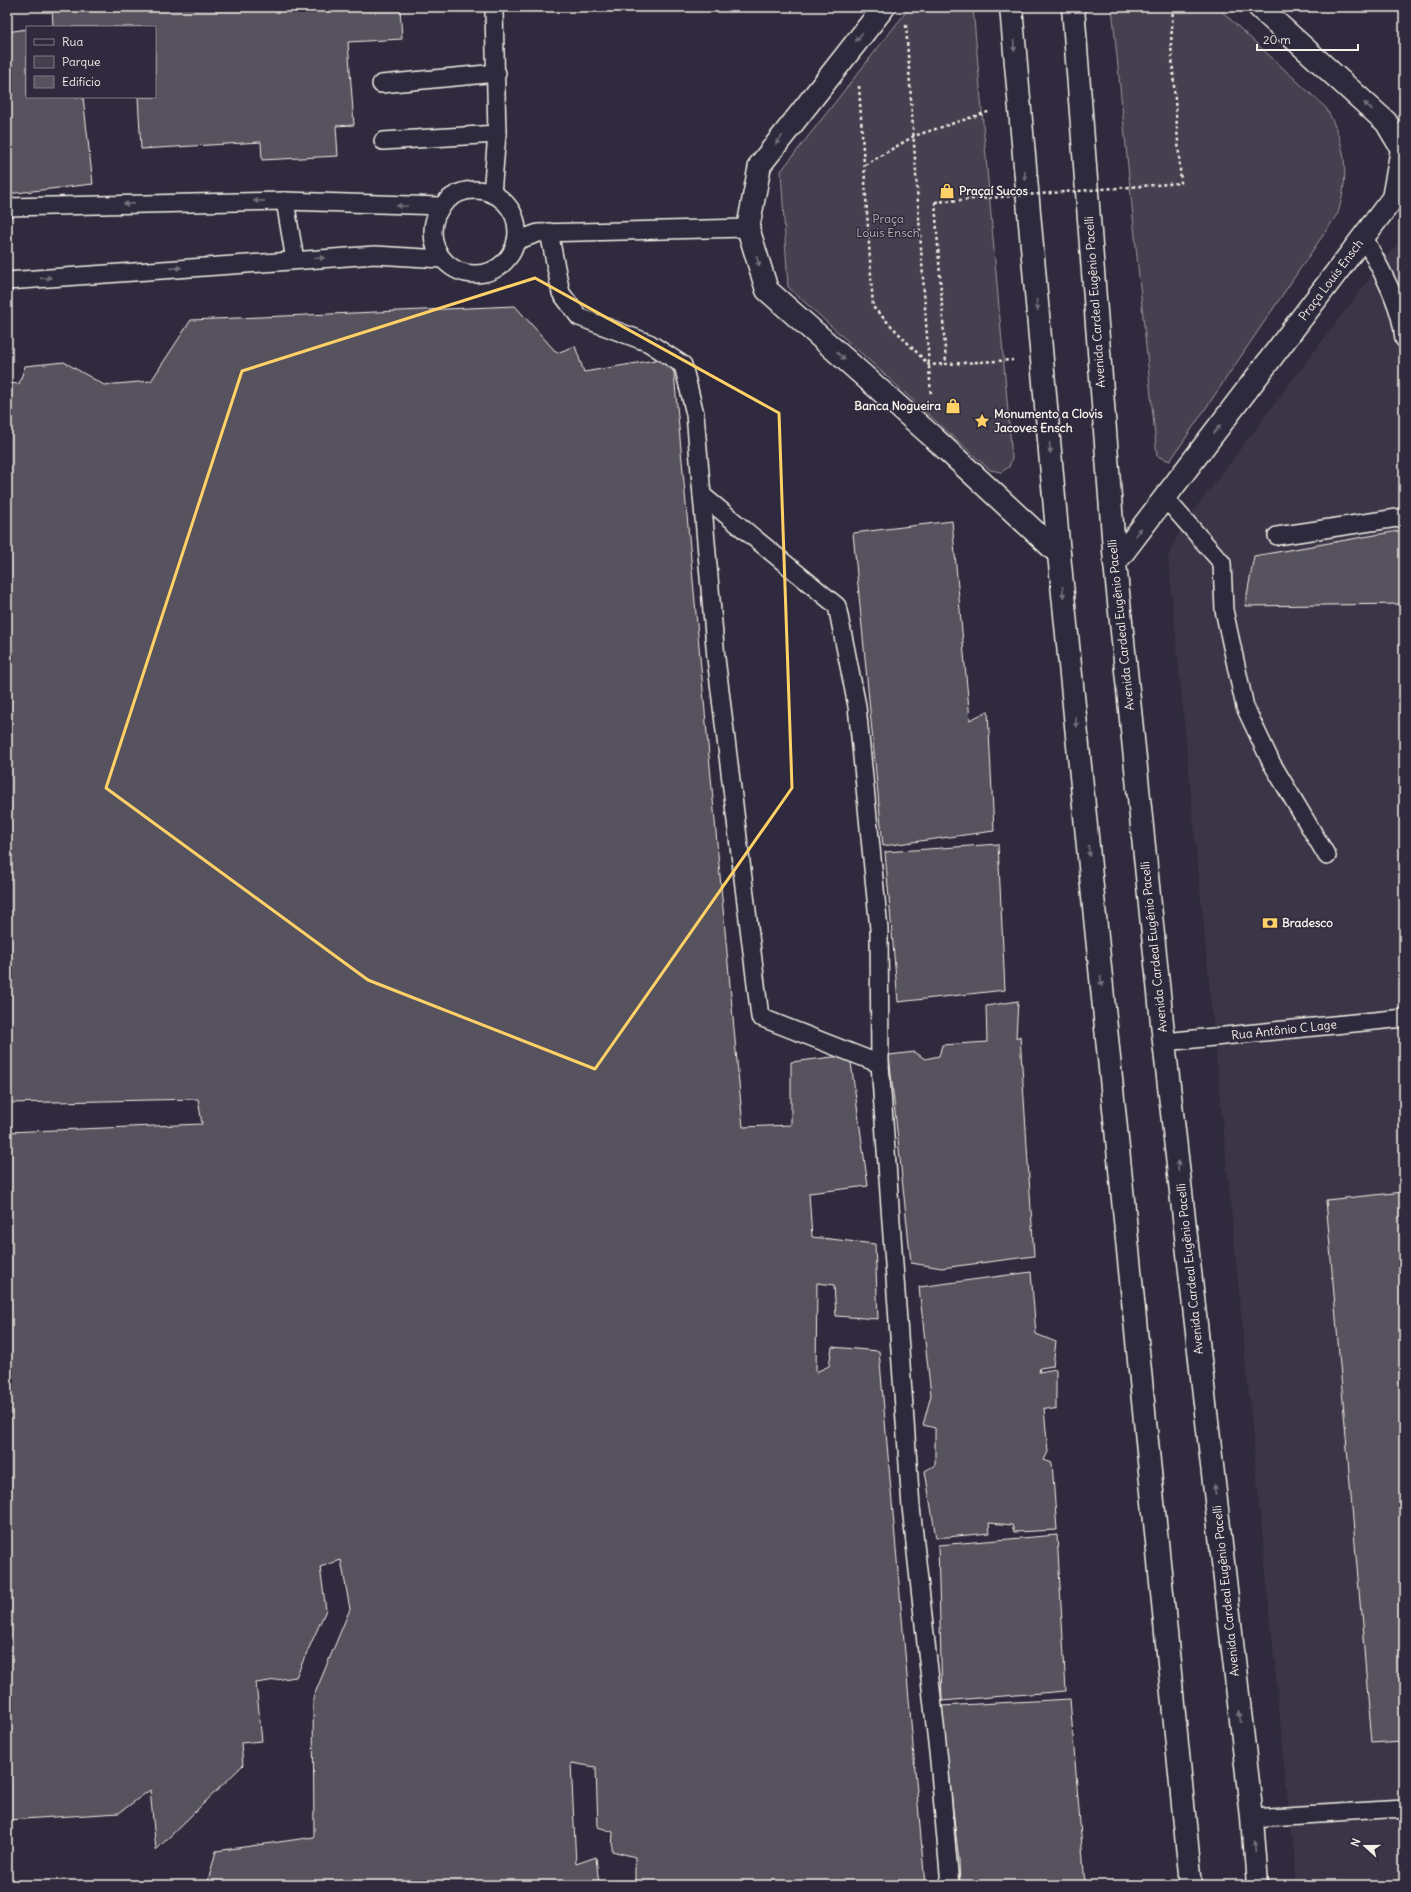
<svg xmlns="http://www.w3.org/2000/svg" width="1411" height="1892" font-family="Delius,sans-serif">
	<style>
		.built { fill: #3b3647 }
		.green { fill: #454050; stroke: #9c989c }
		.building { fill: #56525f; stroke: #f4f1e8 }
		.lines { fill: none; stroke-linecap: round; stroke-linejoin: round }
		.service-casing { stroke: #f4f1e8; stroke-width: 20 }
		.minor-casing { stroke: #f4f1e8; stroke-width: 25 }
		.tertiary-casing { stroke: #f4f1e8; stroke-width: 25 }
		.motorway-casing { stroke: #f4f1e8; stroke-width: 25 }
		.path { stroke: #f4f1e8; stroke-width: 2.5; stroke-dasharray: 3 3; stroke-linecap: butt }
		.service { stroke: #2f2a3d; stroke-width: 17 }
		.minor { stroke: #2f2a3d; stroke-width: 22 }
		.tertiary { stroke: #2f2a3d; stroke-width: 22 }
		.motorway { stroke: #2f2a3d; stroke-width: 22 }
		.path-bridge { stroke: #f4f1e8; stroke-width: 2.5; stroke-dasharray: 3 3; stroke-linecap: butt }
		.oneway { fill: #747079 }
		.marked { fill: none; stroke: #ffd166; stroke-width: 3; stroke-linejoin: round }
		.labels { text-anchor: middle; stroke-width: 3; stroke-linejoin: round; paint-order: stroke }
		.poi-label { font-size: 12px; font-weight: bold; fill: #f4f1e8; stroke: #2f2a3d; text-anchor: start }
		.park-label { font-size: 12px; fill: #b7b3b3; stroke: #2f2a3d }
		.street-label { font-size: 12px; fill: #f4f1e8; stroke: #2f2a3d }
	</style>
	<rect width="100%" height="100%" fill="#2f2a3d"/>
	<filter id="ink" filterUnits="userSpaceOnUse"><feTurbulence type="fractalNoise" baseFrequency=".025" numOctaves="2"/><feDisplacementMap in="SourceGraphic" scale="8" xChannelSelector="R" yChannelSelector="G"/><feConvolveMatrix kernelMatrix="1 2 1 2 8 2 1 2 1" color-interpolation-filters="sRGB"/></filter>
	<g filter="url(#ink)">
		<path class="built" d="M1404,238V1885H1296L1168,556L1182,526L1385,258Z"/>
		<g class="green">
			<path d="M910,7H973L1012,458L1009,467L1001,472L990,470L788,287L781,171Z"/>
			<path d="M1112,7H1217L1326,108C1346,144 1350,174 1338,213L1170,461L1157,456Z"/>
		</g>
		<g class="building">
			<path d="M52,7H400L402,39L348,42L354,125L336,126L338,156L262,160L261,142L141,149L138,97H155V27H47L53,26Z"/>
			<path d="M27,29V97H83L93,184L7,194V32Z"/>
			<path d="M515,306L557,353L575,346L584,372L667,358L674,373L743,1127L791,1125V1062L850,1055L868,1186L809,1193L812,1237L875,1244L878,1319L836,1316L834,1285L817,1283L816,1372L829,1366L832,1347L879,1351L925,1885H635V1857L612,1851L613,1832L598,1827L596,1767L571,1763L576,1864L596,1857L599,1885H207L216,1851L314,1837L313,1698L350,1609L341,1560L320,1567L326,1610L296,1677L256,1683L262,1741L241,1743L243,1765L156,1850L150,1790L119,1813L7,1820V1132L202,1124L198,1099L7,1103V383L19,384L25,366L64,362L104,385L151,381L191,320Z"/>
			<path d="M952,521L970,720L988,711L994,831L883,846L853,533Z"/>
			<path d="M1404,530V604L1245,606L1254,556Z"/>
			<path d="M998,844L1005,990L898,1002L885,852Z"/>
			<path d="M1018,1001L1016,1038L1020,1036L1034,1256L942,1268L911,1263L889,1055L915,1052L925,1059L939,1056L942,1045L987,1042L986,1006Z"/>
			<path d="M1404,1192V1742L1372,1744L1326,1200Z"/>
			<path d="M1031,1272L1036,1334L1056,1342L1053,1366L1040,1368L1039,1372L1056,1369V1410L1044,1408L1048,1452L1044,1460L1052,1463L1057,1530L1014,1532L1012,1525L989,1523L990,1533L936,1538L925,1471L935,1465V1428L923,1425L931,1395L919,1287Z"/>
			<path d="M1057,1535L1066,1691L942,1701L938,1545Z"/>
			<path d="M1070,1699L1085,1885H960L959,1861L941,1706Z"/>
		</g>
		<g class="lines">
			<g class="service-casing">
				<g id="service">
					<path d="M381,84L497,73"/>
					<path d="M383,141L497,134"/>
					<circle cx="475" cy="232" r="42"/>
					<path d="M492,194L497,134L494,11"/>
					<path d="M285,201L295,260"/>
					<path d="M7,207L285,201L441,206"/>
					<path d="M549,232L561,293L579,317L649,343L683,365L695,414L716,658L760,1017L880,1064L911,1507L939,1761L950,1885"/>
					<path d="M1364,237C1380,269 1401,302 1404,339"/>
					<path d="M516,241L538,233L748,228"/>
					<path d="M7,281L375,255L442,259"/>
					<path d="M702,495L837,606L857,706L879,929L880,1064"/>
					<path d="M1165,498L1222,563L1224,610L1245,707L1271,762L1327,856"/>
					<path d="M1277,536L1404,517"/>
					<path d="M1164,1042L1404,1018"/>
					<path d="M1252,1818L1404,1809"/>
				</g>
			</g>
			<g class="minor-casing">
				<path id="minor" d="M884,7L760,165L748,228L767,290L934,438L1059,554"/>
			</g>
			<g class="tertiary-casing">
				<path id="tertiary" d="M1115,563L1393,198L1402,149L1386,122L1259,7"/>
			</g>
			<g class="motorway-casing">
				<g id="motorway">
					<path d="M1011,7L1059,554L1191,1885"/>
					<path d="M1073,7L1115,563L1164,1042L1252,1818L1257,1885"/>
				</g>
			</g>
			<g class="path">
				<path d="M1173,7L1171,44L1181,183"/>
				<path d="M906,25L931,396"/>
				<path d="M859,86L873,307L929,365L1013,360"/>
				<path d="M865,165L914,136L991,111"/>
				<path d="M935,202L946,364"/>
			</g>
			<use href="#service" class="service"/>
			<use href="#minor" class="minor"/>
			<use href="#tertiary" class="tertiary"/>
			<use href="#motorway" class="motorway"/>
			<path class="path-bridge" d="M935,202L1181,183"/>
		</g>
		<defs><path id="oneway-solid" d="M-6-.8H1V-3.2L6.5 0L1 3.2V.8H-6Z"/></defs>
		<g class="oneway">
			<use href="#oneway-solid" transform="translate(859 37) rotate(129)"/>
			<use href="#oneway-solid" transform="translate(1014 46) rotate(86)"/>
			<use href="#oneway-solid" transform="translate(1368 106) rotate(-138)"/>
			<use href="#oneway-solid" transform="translate(779 140) rotate(128)"/>
			<use href="#oneway-solid" transform="translate(1025 175) rotate(85)"/>
			<use href="#oneway-solid" transform="translate(259 201) rotate(179)"/>
			<use href="#oneway-solid" transform="translate(129 204) rotate(179)"/>
			<use href="#oneway-solid" transform="translate(402 206) rotate(-177)"/>
			<use href="#oneway-solid" transform="translate(319 258) rotate(-3)"/>
			<use href="#oneway-solid" transform="translate(758 261) rotate(73)"/>
			<use href="#oneway-solid" transform="translate(176 268) rotate(-4)"/>
			<use href="#oneway-solid" transform="translate(46 278) rotate(-4)"/>
			<use href="#oneway-solid" transform="translate(1037 305) rotate(85)"/>
			<use href="#oneway-solid" transform="translate(841 356) rotate(41)"/>
			<use href="#oneway-solid" transform="translate(1217 429) rotate(-53)"/>
			<use href="#oneway-solid" transform="translate(1050 448) rotate(85)"/>
			<use href="#oneway-solid" transform="translate(1138 532) rotate(-53)"/>
			<use href="#oneway-solid" transform="translate(1063 592) rotate(84)"/>
			<use href="#oneway-solid" transform="translate(1076 722) rotate(85)"/>
			<use href="#oneway-solid" transform="translate(1089 851) rotate(84)"/>
			<use href="#oneway-solid" transform="translate(1101 981) rotate(84)"/>
			<use href="#oneway-solid" transform="translate(1178 1166) rotate(-96)"/>
			<use href="#oneway-solid" transform="translate(1215 1490) rotate(-96)"/>
			<use href="#oneway-solid" transform="translate(1240 1717) rotate(-96)"/>
			<use href="#oneway-solid" transform="translate(1254 1846) rotate(-94)"/>
		</g>
	</g>
	<path class="marked" d="M535,278L779,413L792,788L595,1069L368,980L106,788L242,371Z"/>
	<defs>
		<g id="shop-bare" transform="scale(1.2)"><path d="M-5-2.5h2.3a2.7 3.5 0 0 1 5.4 0H5L5.5 6h-11ZM-1.5-2.5h3a1.5 2.3 0 0 0-3 0Z" fill="#ffd166" stroke="#2f2a3d" stroke-width="2.5" paint-order="stroke"/></g>
		<g id="sight-bare" transform="scale(1.2)"><path d="M0-6L1.8-2.2L6-1.7L2.9 1.2L3.7 5.4L0 3.3L-3.7 5.4L-2.9 1.2L-6-1.7L-1.8-2.2Z" fill="#ffd166" stroke="#2f2a3d" stroke-width="2.5" paint-order="stroke"/></g>
		<g id="bank-bare" transform="scale(1.2)"><path d="M-6-4H6V4H-6ZM0-2.3a2.3 2.3 0 1 0 0 4.6a2.3 2.3 0 1 0 0-4.6Z" fill="#ffd166" stroke="#2f2a3d" stroke-width="2.5" paint-order="stroke"/></g>
	</defs>
	<g fill-rule="evenodd">
		<use href="#shop-bare" x="947" y="191"/>
		<use href="#shop-bare" x="953" y="406"/>
		<use href="#sight-bare" x="982" y="421"/>
		<use href="#bank-bare" x="1270" y="923"/>
	</g>
	<g class="labels">
		<g class="poi-label">
			<text x="959" y="195">Praçaí Sucos</text>
			<text x="941" y="410" text-anchor="end">Banca Nogueira</text>
			<text x="994" y="418">Monumento a Clovis<tspan x="994" dy="14">Jacoves Ensch</tspan></text>
			<text x="1282" y="927">Bradesco</text>
		</g>
		<g class="park-label">
			<text x="888" y="223">Praça<tspan x="888" dy="14">Louis Ensch</tspan></text>
		</g>
		<g class="street-label">
			<text transform="translate(1331 280) rotate(-53)" y="4">Praça Louis Ensch</text>
			<text transform="translate(1095 302) rotate(-94)" y="4">Avenida Cardeal Eugênio Pacelli</text>
			<text transform="translate(1121 625) rotate(-96)" y="4">Avenida Cardeal Eugênio Pacelli</text>
			<text transform="translate(1154 947) rotate(-96)" y="4">Avenida Cardeal Eugênio Pacelli</text>
			<text transform="translate(1284 1030) rotate(-6)" y="4">Rua Antônio C Lage</text>
			<text transform="translate(1190 1269) rotate(-96)" y="4">Avenida Cardeal Eugênio Pacelli</text>
			<text transform="translate(1226 1591) rotate(-96)" y="4">Avenida Cardeal Eugênio Pacelli</text>
		</g>
	</g>
	<rect width="1411" height="1892" fill="none" stroke="#2f2a3d" stroke-width="24"/>
	<rect x="12" y="12" width="1387" height="1868" fill="none" stroke="#f4f1e8" stroke-width="1.5" filter="url(#ink)"/>
	<rect x="26" y="26" width="130" height="72" fill="#2f2a3d" stroke="#7e7a81"/>
	<rect x="34" y="39" width="20" height="6" fill="#2f2a3d" stroke="#7e7a81"/>
	<text x="62" y="46" font-size="12" fill="#f4f1e8">Rua</text>
	<rect x="34" y="56" width="20" height="12" fill="#454050" stroke="#7e7a81"/>
	<text x="62" y="66" font-size="12" fill="#f4f1e8">Parque</text>
	<rect x="34" y="76" width="20" height="12" fill="#56525f" stroke="#7e7a81"/>
	<text x="62" y="86" font-size="12" fill="#f4f1e8">Edifício</text>
	<g transform="translate(1365 1846) rotate(291)" stroke="#2f2a3d" stroke-width="3" paint-order="stroke">
	<path d="M0-3L7 15L0 10L-7 15Z" fill="#f4f1e8"/>
	<text y="-6" font-size="11" font-weight="bold" text-anchor="middle" fill="#f4f1e8">N</text>
	</g>
	<path d="M1257 44v6h101v-6" fill="none" stroke="#f4f1e8" stroke-width="2"/>
	<text x="1263" y="44" font-size="12" fill="#f4f1e8" stroke="#2f2a3d" stroke-width="3" paint-order="stroke">20 m</text>
</svg>
